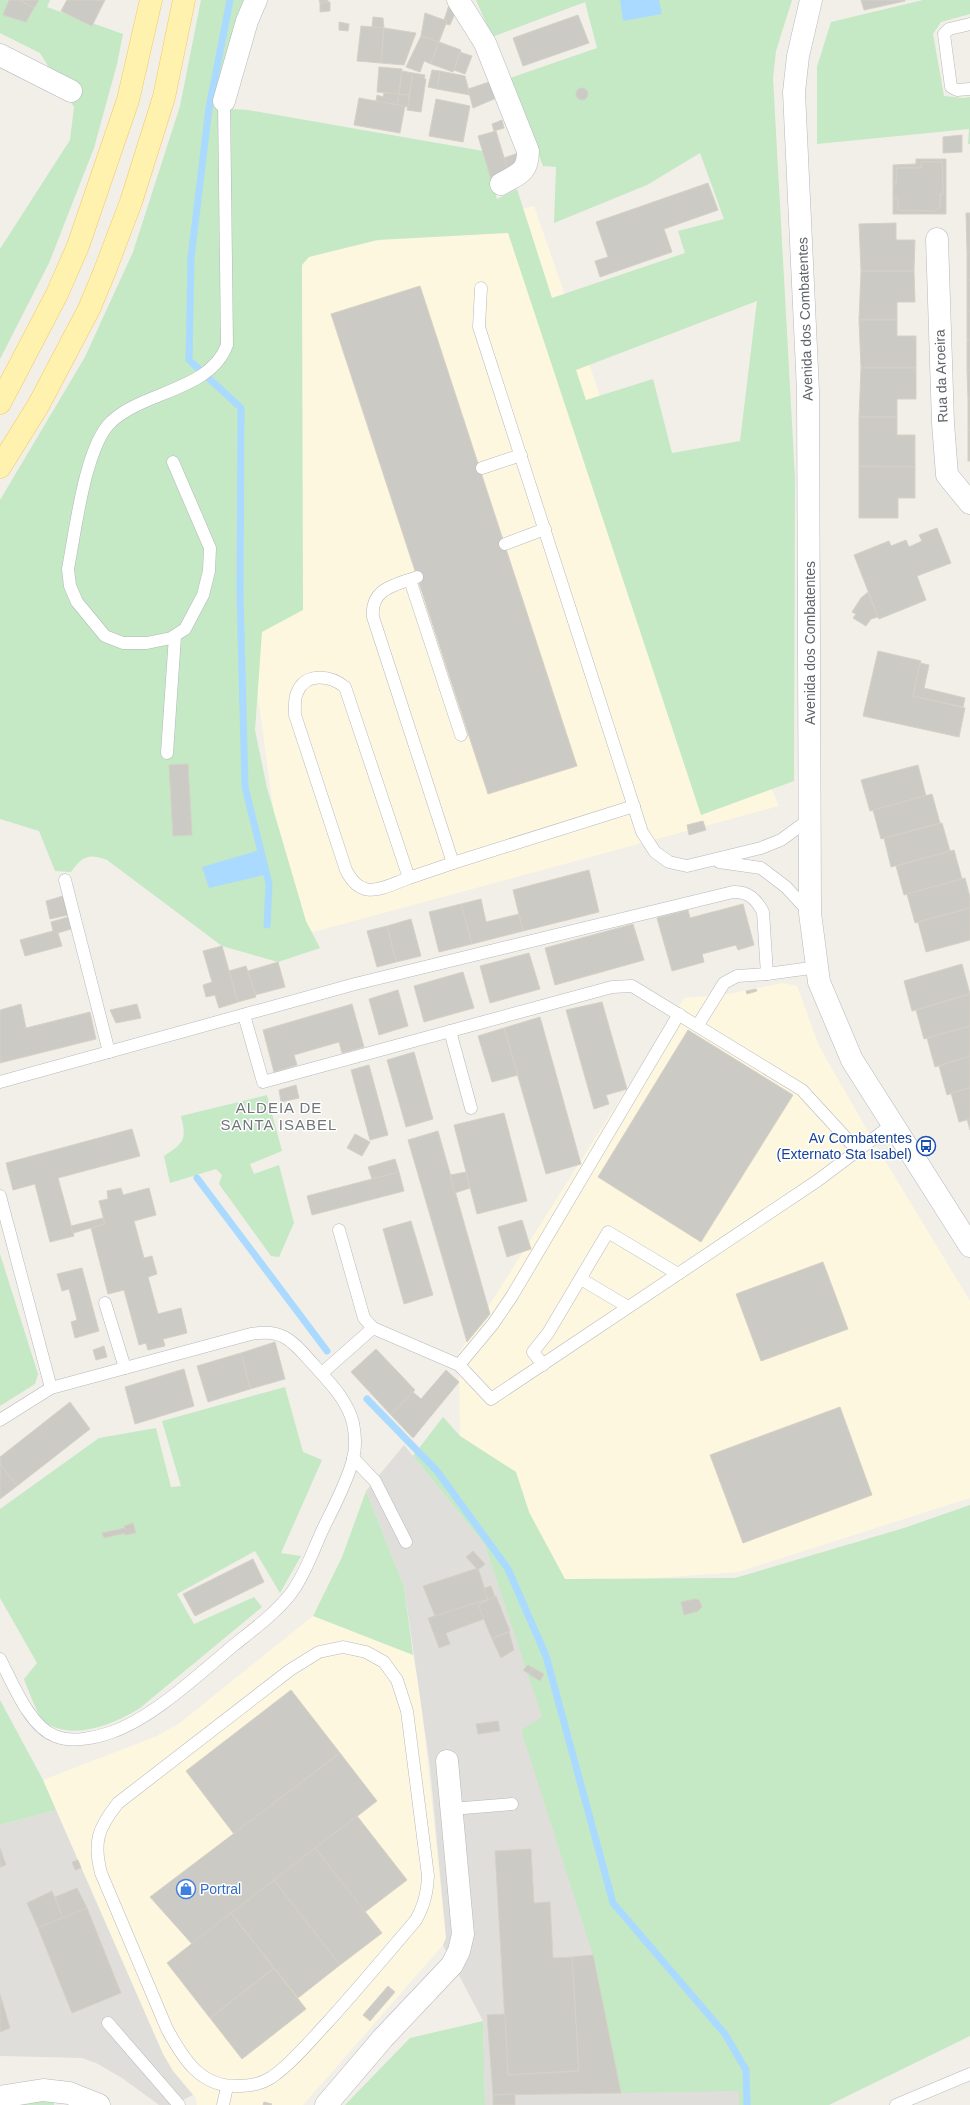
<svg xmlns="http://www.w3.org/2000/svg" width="970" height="2105" font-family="Arial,sans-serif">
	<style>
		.commercial { fill: #fef7e0 }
		.industrial { fill: #e0deda }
		.green { fill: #c5e8c5; fill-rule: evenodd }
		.water { fill: #aadaff }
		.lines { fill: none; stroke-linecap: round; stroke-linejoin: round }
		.stream { stroke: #aadaff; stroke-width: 7 }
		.building { fill: #cccac5; stroke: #d6d1c6 }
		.service-casing { stroke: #b5b8bc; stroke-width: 13 }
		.minor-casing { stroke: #b5b8bc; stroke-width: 23 }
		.tertiary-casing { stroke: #b5b8bc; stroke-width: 23 }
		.primary-casing { stroke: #f2c960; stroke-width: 23 }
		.service { stroke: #fff; stroke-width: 12 }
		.minor { stroke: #fff; stroke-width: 22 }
		.tertiary { stroke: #fff; stroke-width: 22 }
		.primary { stroke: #fff2af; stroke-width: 22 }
		.labels { text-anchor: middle; stroke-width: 3; stroke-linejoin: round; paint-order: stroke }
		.street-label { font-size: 14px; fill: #5f6368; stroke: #fff }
		.transit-label { font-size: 14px; fill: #164399; stroke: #fff; text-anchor: end }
		.shop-label { font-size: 14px; fill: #366cbe; stroke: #fff; text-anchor: start }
		.neighbourhood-label { font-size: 15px; letter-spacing: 1px; fill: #70757a; stroke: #fff }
	</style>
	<rect width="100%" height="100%" fill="#f1efe8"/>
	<g class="commercial">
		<path d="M534,206L623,462L779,806L291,938L248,624L274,264Z"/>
		<path d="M782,983L797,986L819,1046L881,1154L970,1301V1498L738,1572L560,1585L529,1512L516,1472L460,1436L459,1353L684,998L729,994Z"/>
		<path d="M366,1491L413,1655L420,1691L446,1938L443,1945L303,2105H197L196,2098L173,2071L163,2054L43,1780L157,1736L180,1723L313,1616L342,1557Z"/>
	</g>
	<g class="industrial">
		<path d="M404,1445L485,1545L543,1717L521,1731L739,2091V2105H485L483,2021L443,1945L446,1938L430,1767L404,1586L366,1491Z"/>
		<path d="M56,1810L163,2054L173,2071L193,2095L173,2105H159L122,2078L96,2063L82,2058L0,2056V1825Z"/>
	</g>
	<g class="green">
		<path d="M0,0H50L47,7L123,34L117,64L94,148L49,263L0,359V249L70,140L74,107L40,53L0,33Z"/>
		<path d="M201,0H251L216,108L248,110L483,151L497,199L517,189L552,298L685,253L678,231L724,219L700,153L647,185L554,223L556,167L543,166L510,78L597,48L585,2L492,37L476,0H792L776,51L773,78L795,478L794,781L701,815L508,233L377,240L309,257L302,265L303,610L262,632L255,730L267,788L306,921L320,948L278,962L222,946L107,860C89,853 82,856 71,872L55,871L39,831L0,819V500L85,357L133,252L180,106ZM757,301L740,441L672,453L653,379L586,400L576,370Z"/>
		<path d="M923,0H970V14L941,22L933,34L944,96L963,98L970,97V144H968L969,129L817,144V67L831,22Z"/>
		<path d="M267,1095L282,1151L250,1164L254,1174L279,1165L294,1223L279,1257L271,1256L219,1184L222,1175L216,1169L170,1183L164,1156C184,1143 187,1140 181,1116Z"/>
		<path d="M0,1254L38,1374L35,1384L0,1406Z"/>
		<path d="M285,1387L303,1452L322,1460L281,1553L301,1556L280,1593L255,1551L177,1594L194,1624L254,1597L262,1607L140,1708C115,1724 69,1743 43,1720C38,1716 27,1687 24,1679L37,1663L0,1598V1509L99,1438L156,1428L171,1487L181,1486L162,1421Z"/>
		<path d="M443,1417L460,1436L516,1472L529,1512L565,1579L735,1578L904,1528L970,1505V2036L829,2105H739V2091L621,2093L593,1955L521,1730L542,1717L485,1545L413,1456Z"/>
		<path d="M366,1491L404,1586L413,1655L313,1616L342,1557Z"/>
		<path d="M0,1700L43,1780L56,1810L0,1825Z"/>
		<path d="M483,2021L485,2105H345L410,2038Z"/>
		<path d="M27,2099L54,2100V2105H22Z"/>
	</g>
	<g class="water">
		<path d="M620,0H659L662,14L623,21Z"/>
		<path d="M257,851L264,875L209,888L202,867Z"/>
	</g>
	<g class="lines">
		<g class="stream">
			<path d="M230,0L209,108L191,258L189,360L241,408L240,593L245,787L269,884L267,925"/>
			<path d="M197,1178L327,1351"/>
			<path d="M367,1399L437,1471L508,1569L546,1656L613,1903L725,2034L746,2070L747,2105"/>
		</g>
	</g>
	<g class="building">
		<path d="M9,0H19L34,8L26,22L3,15Z"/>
		<path d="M19,0H39L34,8Z"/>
		<path d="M67,0H105L92,26L61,11Z"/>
		<path d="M319,0H328V2L320,3Z"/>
		<path d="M861,0H905V1L864,10Z"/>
		<path d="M328,2H330V11L320,12V3Z"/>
		<path d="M449,5L456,11L450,25L446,24L447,21L444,20Z"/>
		<path d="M425,13L447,21L439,42L421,36Z"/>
		<path d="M578,15L589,43L523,66L513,38Z"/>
		<path d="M373,17L383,18L384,28L372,27Z"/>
		<path d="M339,22L349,24L348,31L339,30Z"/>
		<path d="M361,26L384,28L381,63L357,61Z"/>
		<path d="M384,28L416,33L404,65L381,63Z"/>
		<path d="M421,36L439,42L431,64L424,61L420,72L406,67Z"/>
		<path d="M439,42L461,50L453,72L431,64Z"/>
		<path d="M460,52L472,56L465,74L454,70Z"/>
		<path d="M379,67L402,69L399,94L377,92Z"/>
		<path d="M432,70L440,71L437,89L428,87Z"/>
		<path d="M402,71L413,73L409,95L399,94Z"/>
		<path d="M440,71L465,76L470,95L437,89Z"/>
		<path d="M413,73L425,75L424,79H426L421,112L407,110Z"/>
		<path d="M495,80L501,96L473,108L468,89Z"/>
		<circle cx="582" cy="94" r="6"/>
		<path d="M384,93L399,94L397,105L376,101L377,95L383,97Z"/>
		<path d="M399,94L409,95L408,107L397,105Z"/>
		<path d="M359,98L405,106L400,133L354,125Z"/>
		<path d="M436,99L470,106L463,142L429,136Z"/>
		<path d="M502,120L504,128L494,131L492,124Z"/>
		<path d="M496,131L509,174L491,179L478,136Z"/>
		<path d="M962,135V152L943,153V137Z"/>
		<path d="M518,153L516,164L509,174L504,158Z"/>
		<path d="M916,159H946V214H893V198H898V210L934,211L940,207V194H943L942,162H921V168H897L896,184H893V165L916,164Z"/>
		<path d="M921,162H942L943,194H940V207L934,211L898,210V198H893V184H896L897,168H921Z"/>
		<path d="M708,183L718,210L664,229L672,252L600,277L595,261L608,257L596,222Z"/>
		<path d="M966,213H970V252H967Z"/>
		<path d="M896,223V240H915L914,271H861L859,224Z"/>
		<rect x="967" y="252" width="3" height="28"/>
		<path d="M861,271H914L915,302H897V320H859Z"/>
		<rect x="967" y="280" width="3" height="31"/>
		<path d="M420,286L577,766L488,794L331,314Z"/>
		<path d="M967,311H970V340L967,339Z"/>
		<path d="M859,320H897V336H916V368H861Z"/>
		<rect x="967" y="340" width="3" height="30"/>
		<path d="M861,368H916V399H897V417H859Z"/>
		<path d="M967,370H970V399H968Z"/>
		<rect x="968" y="399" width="2" height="31"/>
		<path d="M859,417H897V435H915V467L859,466Z"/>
		<rect x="968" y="430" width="2" height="31"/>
		<path d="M859,466L915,467V498H898V518H859Z"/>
		<path d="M937,528L951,563L917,576L926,600L879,619L854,555L889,541L891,546L906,540L909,547L922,541L919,535Z"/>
		<path d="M868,592L878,617L871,619L866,626L853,618L856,614L852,612L861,598Z"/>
		<path d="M878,651L921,661L913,696L965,708L959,737L863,716Z"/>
		<path d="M920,663L929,665L924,688L965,698L963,707L913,696Z"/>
		<path d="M188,764L192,835L173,836L169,765Z"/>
		<path d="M918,765L926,796L870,811L861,780Z"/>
		<path d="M932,794L940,823L881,839L873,810Z"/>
		<path d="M703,821L706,830L689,835L687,825Z"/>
		<path d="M942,823L950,851L891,867L884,838Z"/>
		<path d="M954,850L962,879L904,895L896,866Z"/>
		<path d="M589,870L599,912L523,931L513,890Z"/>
		<path d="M965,878L970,897V908L915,923L907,894Z"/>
		<path d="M63,896L68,915L50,919L46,901Z"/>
		<path d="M481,899L486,922L519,914L523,931L472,944L461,904Z"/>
		<path d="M461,904L472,944L439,952L429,912Z"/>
		<path d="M743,904L754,945L738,950L736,945L702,954L704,962L672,971L657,918L688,910L690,918Z"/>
		<path d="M970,908V940L926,952L918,922Z"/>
		<path d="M68,917L71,929L58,933L62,946L25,956L20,940L53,931L51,922Z"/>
		<path d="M411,919L421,956L396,962L387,926Z"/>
		<path d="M633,924L644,960L555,985L545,948Z"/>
		<path d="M387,926L396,962L377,967L367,931Z"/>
		<path d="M222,946L238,1002L219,1008L215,995L206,997L203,985L212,982L203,951Z"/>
		<path d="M529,953L540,989L490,1003L480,966Z"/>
		<path d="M278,962L285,987L255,995L248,971Z"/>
		<path d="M962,964L970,994L912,1011L904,981Z"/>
		<path d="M246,966L256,997L238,1002L229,971Z"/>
		<path d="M463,972L474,1008L424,1022L414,986Z"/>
		<path d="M756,989L757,991L747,994L746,991Z"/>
		<path d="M398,990L408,1026L379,1035L369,999Z"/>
		<path d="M970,994V1026L924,1039L916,1010Z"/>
		<path d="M602,1002L627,1089L606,1095L609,1104L594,1109L566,1010Z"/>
		<path d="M21,1004L26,1028L90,1012L96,1039L0,1063V1010Z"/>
		<path d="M137,1004L141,1018L116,1023L110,1010Z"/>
		<path d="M352,1004L364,1047L342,1053L339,1042L294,1055L297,1065L274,1072L263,1030Z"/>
		<path d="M540,1017L581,1164L546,1174L504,1028Z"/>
		<path d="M970,1026V1056L935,1067L927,1038Z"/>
		<path d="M504,1028L518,1075L492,1082L478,1036Z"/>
		<path d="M688,1030L793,1095L701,1242L598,1177Z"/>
		<path d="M414,1052L433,1119L406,1127L387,1060Z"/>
		<path d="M970,1056V1088L947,1095L939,1066Z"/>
		<path d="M369,1065L388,1135L370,1140L351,1070Z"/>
		<path d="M296,1085L299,1098L281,1102L279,1090Z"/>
		<path d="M970,1088V1119L959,1122L951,1093Z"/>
		<path d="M504,1113L527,1201L477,1214L454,1125Z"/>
		<path d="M967,1119H970V1130Z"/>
		<path d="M132,1129L140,1156L58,1178L74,1236L50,1242L35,1184L13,1190L6,1163Z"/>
		<path d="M438,1131L490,1314L467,1342L408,1140Z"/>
		<path d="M355,1134L370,1142L362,1156L347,1148Z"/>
		<path d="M395,1159L399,1172L372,1179L368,1167Z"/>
		<path d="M399,1172L404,1191L312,1215L307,1196Z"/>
		<path d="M466,1172L470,1188L455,1193L450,1175Z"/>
		<path d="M121,1188L123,1195L149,1188L156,1215L134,1221L144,1258L152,1256L157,1274L148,1277L158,1314L181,1308L187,1333L163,1339L165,1346L148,1350L146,1343L139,1345L124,1290L108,1294L91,1228L105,1224L99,1201L108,1199L107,1191Z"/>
		<path d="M103,1218L105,1224L73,1233L71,1226Z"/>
		<path d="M522,1220L531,1249L507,1257L498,1227Z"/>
		<path d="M411,1221L433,1295L404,1304L383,1229Z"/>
		<path d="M823,1262L848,1329L761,1361L736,1294Z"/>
		<path d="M82,1268L99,1331L75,1338L71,1322L77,1320L69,1289L62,1291L57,1274Z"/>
		<path d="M275,1342L285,1379L250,1389L241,1353Z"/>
		<path d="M104,1346L107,1357L96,1360L93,1350Z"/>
		<path d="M376,1349L415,1390L391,1415L351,1372Z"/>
		<path d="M241,1353L250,1389L208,1402L197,1366Z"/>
		<path d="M184,1369L194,1406L135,1424L125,1387Z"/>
		<path d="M446,1370L459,1382L413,1438L391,1415L413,1392L421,1399Z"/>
		<path d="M70,1402L90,1429L17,1486L0,1464V1457Z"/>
		<path d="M840,1407L872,1495L743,1543L710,1455Z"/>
		<path d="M0,1464L17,1486L0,1499Z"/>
		<path d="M133,1523L136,1533L125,1535V1533L104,1538L102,1533L125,1528L124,1526Z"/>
		<path d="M473,1551L485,1564L478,1570L466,1557Z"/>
		<path d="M253,1559L264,1582L195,1616L183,1594Z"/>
		<path d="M478,1568L488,1599L435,1616L423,1586Z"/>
		<path d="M491,1586L495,1597L488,1600L484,1588Z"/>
		<path d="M496,1596L510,1631L492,1639L478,1605Z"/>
		<path d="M488,1599L478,1605L484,1619L446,1633L450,1644L439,1648L428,1618Z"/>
		<path d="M695,1599L699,1600L702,1607L698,1611L684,1615L681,1602Z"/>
		<path d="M509,1632L514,1650L501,1658L492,1639Z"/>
		<path d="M528,1665L533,1668L529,1674L523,1670Z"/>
		<path d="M533,1668L544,1674L540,1681L529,1674Z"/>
		<path d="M291,1690L340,1753L234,1834L186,1771Z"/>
		<path d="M498,1721L500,1731L478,1734L476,1724Z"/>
		<path d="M340,1753L377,1801L192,1944L150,1897Z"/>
		<path d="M357,1816L407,1880L365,1912L315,1848Z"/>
		<path d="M0,1848L6,1865L0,1867Z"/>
		<path d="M315,1848L382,1933L340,1965L274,1880Z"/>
		<path d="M531,1849L534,1903L550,1902L553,1958L572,1957L579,2071L508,2075L495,1851Z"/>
		<path d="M78,1860L81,1868L75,1870L72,1862Z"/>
		<path d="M274,1880L340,1965L298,1998L231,1913Z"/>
		<path d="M77,1888L87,1908L63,1918L55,1897Z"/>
		<path d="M52,1891L63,1918L38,1928L27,1903Z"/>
		<path d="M87,1908L121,1993L72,2013L38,1928Z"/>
		<path d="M231,1913L274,1968L210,2018L167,1963Z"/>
		<path d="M593,1955L621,2093L493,2095L487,2015L505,2014L508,2075L579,2071L572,1957Z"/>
		<path d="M274,1968L306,2009L242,2059L210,2018Z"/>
		<path d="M388,1986L395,1992L370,2021L363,2015Z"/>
		<path d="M0,1994L10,2028L0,2032Z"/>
		<path d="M515,2094V2105H493V2095Z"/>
		<path d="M264,2102L272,2104L271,2105H263Z"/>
	</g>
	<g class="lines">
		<g class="service-casing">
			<g id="service">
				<path d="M970,24L949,29L944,34L951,87L957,90L970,89"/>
				<path d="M481,288L479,327L642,832L655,852L669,862L687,866L761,848L781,840L811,818"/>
				<path d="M173,462L210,548L209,571L203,595L185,629L171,638L147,643H123L105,636L77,602L70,586L68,569C75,533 85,446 111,422C143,391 210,391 227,345L224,101"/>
				<path d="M482,468L521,455"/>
				<path d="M505,544L545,529"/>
				<path d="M417,577C396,585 370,588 373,617L453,863L634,806"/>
				<path d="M410,580L461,735"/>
				<path d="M167,753L175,636"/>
				<path d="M719,862L761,868L786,887L810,913"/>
				<path d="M409,878C382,888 362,902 346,870L295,715C295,707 294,699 297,693C305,671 331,676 345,687L409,878L453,863"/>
				<path d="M65,880L109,1052"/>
				<path d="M244,1015L263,1082L612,987L632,986L802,1090L857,1150"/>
				<path d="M698,1025L724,983L737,976L767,974"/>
				<path d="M450,1031L471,1108"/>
				<path d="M0,1082L355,984L733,892C748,891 756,899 763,912L767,974L818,967"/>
				<path d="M0,1196L51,1388"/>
				<path d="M339,1230L364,1318L373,1328"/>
				<path d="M581,1279L628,1307"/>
				<path d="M105,1303L125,1368"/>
				<path d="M459,1365L493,1324L512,1296L679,1014"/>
				<path d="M543,1365L533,1352L548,1333L608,1232L678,1274"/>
				<path d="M322,1373L373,1328L459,1365L491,1399L817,1181L893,1124"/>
				<path d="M0,1420L51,1388L251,1334C284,1328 293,1342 313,1364C329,1382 347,1399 353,1423C355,1433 356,1448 353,1459C348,1481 332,1510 322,1531C313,1551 305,1574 292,1592C276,1613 254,1629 234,1645C199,1674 154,1717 112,1732C96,1738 71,1743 55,1736C29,1726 13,1683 0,1659"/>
				<path d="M353,1458L375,1481L406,1542"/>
				<path d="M343,1647L366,1652L384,1662L397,1680L407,1711L428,1876C427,1894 424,1905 416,1920C386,1955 357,1990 326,2024C309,2042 293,2062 272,2077C263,2083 251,2086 240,2086C201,2088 184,2060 167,2029L101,1873C93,1842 98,1828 118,1803L290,1670L319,1652Z"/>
				<path d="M451,1809L512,1804"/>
				<path d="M108,2023L179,2105"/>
				<path d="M223,2105L227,2087"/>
				<path d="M896,2105L970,2074"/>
			</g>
		</g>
		<g class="minor-casing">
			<g id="minor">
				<path d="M458,0L485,43L528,151C528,173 518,174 501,184"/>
				<path d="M0,55L71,91"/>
				<path d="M224,101L247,21L256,0"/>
				<path d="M937,239L943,423L947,475L970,503"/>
				<path d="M0,2097L43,2090L69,2093L99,2105"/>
				<path d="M326,2105L383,2038L452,1965L459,1951L463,1934L447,1761"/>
			</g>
		</g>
		<g class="tertiary-casing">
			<path id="tertiary" d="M811,0L798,56L794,92L808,391L810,913L819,982L852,1060L970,1246"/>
		</g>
		<g class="primary-casing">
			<g id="primary">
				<path d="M0,403L57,294L78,246L128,100L151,0"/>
				<path d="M0,467L38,406L89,309L104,273L131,202L164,97L184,0"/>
			</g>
		</g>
		<use href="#service" class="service"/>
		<use href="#minor" class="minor"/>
		<use href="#tertiary" class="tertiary"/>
		<use href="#primary" class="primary"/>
	</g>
	<defs>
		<g id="bus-ring" transform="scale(1)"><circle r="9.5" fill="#fff" stroke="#1a4fb4" stroke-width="1.5"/><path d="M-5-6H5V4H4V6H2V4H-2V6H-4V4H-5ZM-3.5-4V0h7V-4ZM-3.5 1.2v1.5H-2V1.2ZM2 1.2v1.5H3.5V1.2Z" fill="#1a4fb4"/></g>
		<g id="shop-ring" transform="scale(1)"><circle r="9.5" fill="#fff" stroke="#3f7fe0" stroke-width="1.5"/><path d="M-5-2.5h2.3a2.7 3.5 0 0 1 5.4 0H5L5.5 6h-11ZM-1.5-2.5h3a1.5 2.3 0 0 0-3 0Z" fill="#3f7fe0"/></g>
	</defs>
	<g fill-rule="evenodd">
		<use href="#bus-ring" x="926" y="1146"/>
		<use href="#shop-ring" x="186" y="1889"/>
	</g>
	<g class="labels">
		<g class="street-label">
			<text transform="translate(805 319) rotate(-92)" y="5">Avenida dos Combatentes</text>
			<text transform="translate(941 376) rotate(-92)" y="5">Rua da Aroeira</text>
			<text transform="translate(810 643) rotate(-90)" y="5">Avenida dos Combatentes</text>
		</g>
		<g class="transit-label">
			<text x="912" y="1143">Av Combatentes<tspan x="912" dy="16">(Externato Sta Isabel)</tspan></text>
		</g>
		<g class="shop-label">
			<text x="200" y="1894">Portral</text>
		</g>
		<g class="neighbourhood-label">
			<text x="279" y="1113">ALDEIA DE<tspan x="279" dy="17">SANTA ISABEL</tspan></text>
		</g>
	</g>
</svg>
